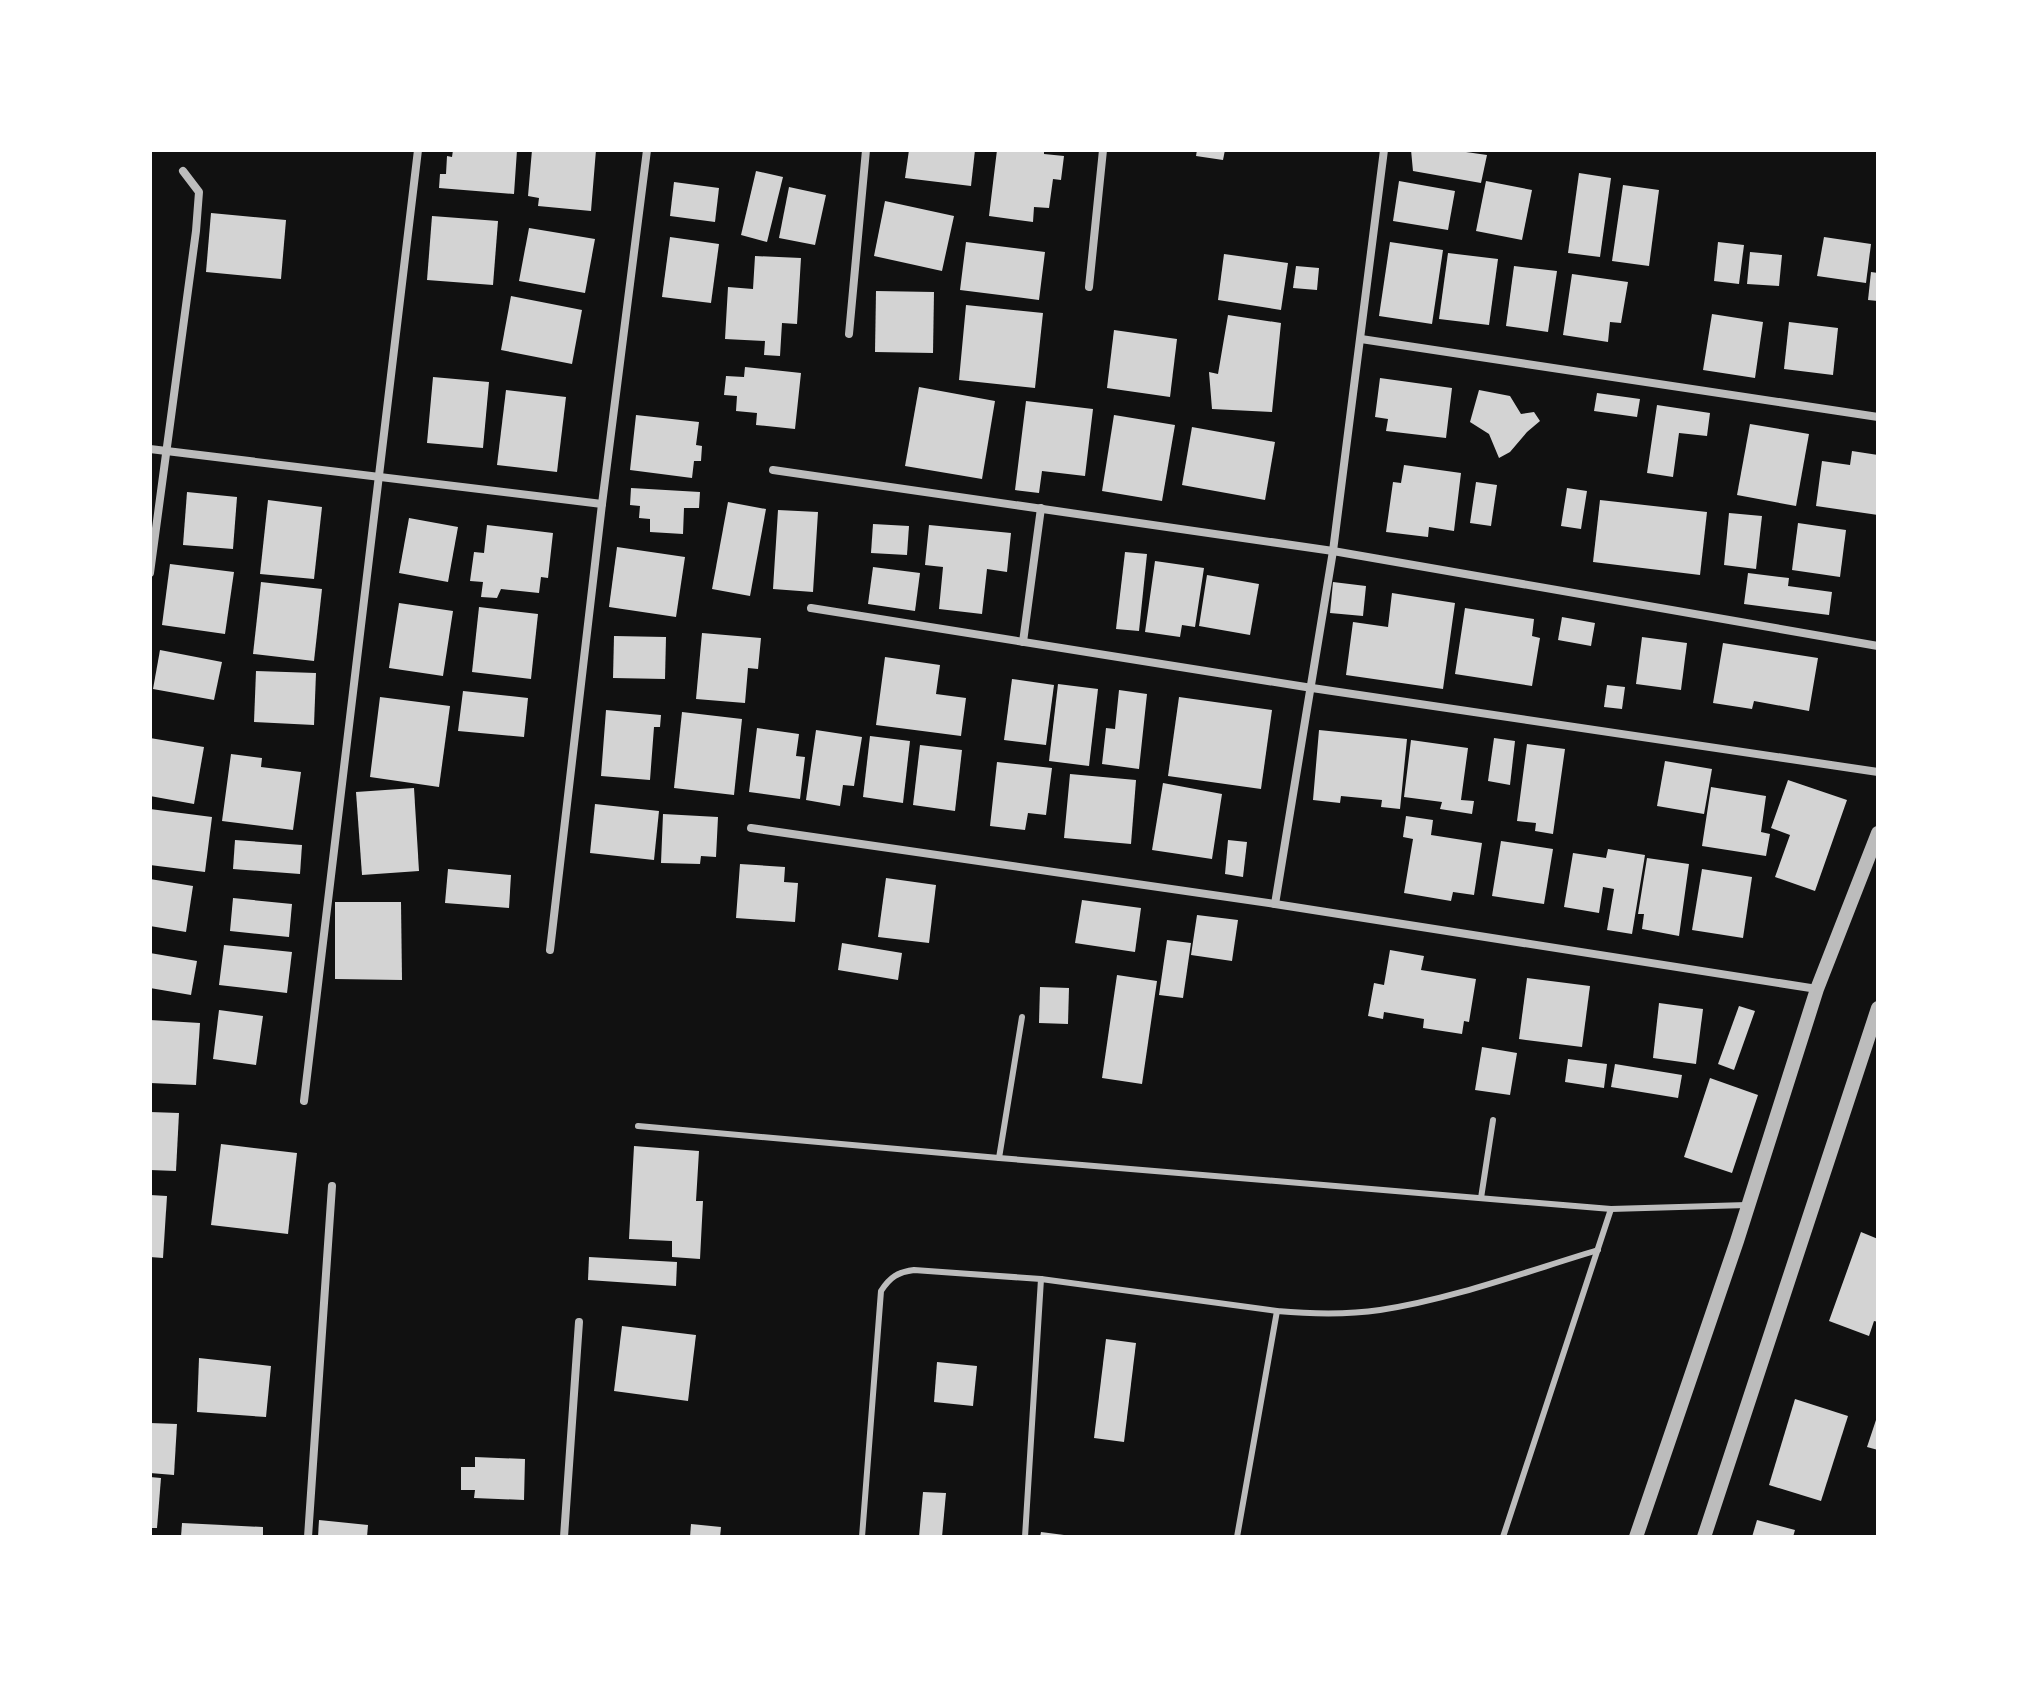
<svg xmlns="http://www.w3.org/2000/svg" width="2028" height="1687" font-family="Poppins,sans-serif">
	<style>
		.building { fill: #d3d3d3 }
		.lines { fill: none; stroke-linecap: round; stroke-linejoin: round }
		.service { stroke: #bcbcbc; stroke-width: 6 }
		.minor { stroke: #bcbcbc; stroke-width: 8 }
		.tertiary { stroke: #bcbcbc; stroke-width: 14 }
	</style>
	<rect width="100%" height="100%" fill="#111"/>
	<g class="building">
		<path d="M453,150H517L514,194L439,188L440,174H446L447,156L452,157Z"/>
		<path d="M532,150H596L591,211L538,206L539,198L528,196Z"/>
		<path d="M909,150H975L971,186L905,178Z"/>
		<path d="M997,150H1044V154L1064,156L1061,180L1053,179L1049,208L1034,207L1033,222L989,216Z"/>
		<path d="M1197,150H1225L1223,160L1196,156Z"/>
		<path d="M1411,150H1452L1487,155L1481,183L1413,171Z"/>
		<path d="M756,171L783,177L767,242L741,235Z"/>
		<path d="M1579,173L1611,178L1600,257L1568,253Z"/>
		<path d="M1399,181L1455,191L1448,230L1393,221Z"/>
		<path d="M1486,181L1532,190L1522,240L1476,231Z"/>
		<path d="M674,182L719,188L715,222L670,216Z"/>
		<path d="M1623,185L1659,190L1649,266L1612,261Z"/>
		<path d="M789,187L826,195L815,245L779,238Z"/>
		<path d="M885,201L954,216L942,271L874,256Z"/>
		<path d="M211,213L286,220L281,279L206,272Z"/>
		<path d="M432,216L498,221L493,285L427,280Z"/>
		<path d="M529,228L595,239L585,293L519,281Z"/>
		<path d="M670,237L719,244L711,303L662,297Z"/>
		<path d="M1824,237L1871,244L1866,283L1817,276Z"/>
		<path d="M966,242L1045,252L1039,300L960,290Z"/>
		<path d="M1390,242L1443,250L1432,324L1379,316Z"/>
		<path d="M1718,242L1744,245L1739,284L1714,281Z"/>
		<path d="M1750,252L1782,255L1779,286L1747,284Z"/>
		<path d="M1448,253L1498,259L1489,325L1439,319Z"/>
		<path d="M1224,254L1288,263L1281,310L1218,300Z"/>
		<path d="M755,256L801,258L797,324L782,323L780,356L764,355L765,341L725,339L728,287L753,289Z"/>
		<path d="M1296,266L1319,268L1317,290L1293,288Z"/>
		<path d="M1514,266L1557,271L1548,332L1506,326Z"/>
		<path d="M1871,272L1878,273V301L1868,300Z"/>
		<path d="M1572,274L1628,282L1621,323L1610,322L1608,342L1563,335Z"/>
		<path d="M876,291L934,292L933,353L875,352Z"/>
		<path d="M511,296L582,310L572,364L501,350Z"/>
		<path d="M966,305L1043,313L1035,388L959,380Z"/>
		<path d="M1712,314L1763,322L1755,378L1703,370Z"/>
		<path d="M1228,315L1281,323L1272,412L1212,409L1209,372L1218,374Z"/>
		<path d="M1789,322L1838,328L1833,375L1784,369Z"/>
		<path d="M1114,330L1177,339L1170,397L1107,388Z"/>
		<path d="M745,367L801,373L795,429L756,425L757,413L736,411L737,396L724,395L726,376L744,377Z"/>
		<path d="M433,377L489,382L483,448L427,443Z"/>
		<path d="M1380,378L1452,388L1446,438L1386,431L1388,419L1375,417Z"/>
		<path d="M919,387L995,401L982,479L905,466Z"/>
		<path d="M506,390L566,397L557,472L497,465Z"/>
		<path d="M1479,390L1510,396L1521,414L1534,412L1540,421L1527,432L1510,452L1499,458L1489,434L1470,422Z"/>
		<path d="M1597,393L1640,399L1637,417L1594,411Z"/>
		<path d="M1026,401L1093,409L1085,476L1042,471L1039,493L1015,490Z"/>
		<path d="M1657,405L1710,413L1707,436L1679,433L1673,477L1647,473Z"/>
		<path d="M636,415L699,422L696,445L702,446L701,461H694L692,478L630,470Z"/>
		<path d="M1114,415L1175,425L1162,501L1102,491Z"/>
		<path d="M1750,424L1809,434L1796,506L1737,495Z"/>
		<path d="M1192,427L1275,442L1265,500L1182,485Z"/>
		<path d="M1852,451L1878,455V515L1816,506L1822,461L1850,465Z"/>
		<path d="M1404,465L1461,473L1454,531L1429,527L1428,537L1386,532L1393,482L1401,483Z"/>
		<path d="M1476,482L1497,485L1491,526L1470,523Z"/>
		<path d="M631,488L700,492L699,508H684L683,534L650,532V519L639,518L640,506L630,505Z"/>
		<path d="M1567,488L1587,491L1581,529L1561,526Z"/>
		<path d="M187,492L237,497L233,549L183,545Z"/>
		<path d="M268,500L322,507L314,579L260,574Z"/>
		<path d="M1600,500L1707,512L1700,575L1593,562Z"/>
		<path d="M728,502L766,509L750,596L712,589Z"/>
		<path d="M778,510L818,512L813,592L773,589Z"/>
		<path d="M1729,513L1762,516L1756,569L1724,565Z"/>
		<path d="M409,518L458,527L448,582L399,573Z"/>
		<path d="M1798,523L1846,530L1840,577L1792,570Z"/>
		<path d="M873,524L909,526L907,555L871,553Z"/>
		<path d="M487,525L553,533L548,578L541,577L539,593L501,589L497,598L481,597L483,582L470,581L474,552L484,553Z"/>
		<path d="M929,525L1011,533L1007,572L987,569L982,614L939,609L943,567L925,565Z"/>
		<path d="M617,547L685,557L676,617L609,607Z"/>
		<path d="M1125,552L1147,554L1139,631L1116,629Z"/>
		<path d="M1155,561L1204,568L1195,627L1182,625L1180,637L1145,632Z"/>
		<path d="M170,564L234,572L225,634L162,625Z"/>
		<path d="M873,567L920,573L915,611L868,604Z"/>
		<path d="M1748,573L1789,578L1788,586L1832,592L1829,615L1744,604Z"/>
		<path d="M1207,575L1259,584L1250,635L1199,626Z"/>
		<path d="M261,582L322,589L314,661L253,654Z"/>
		<path d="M1333,582L1366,586L1363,616L1330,613Z"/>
		<path d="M1392,593L1455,603L1443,689L1346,675L1353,622L1388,627Z"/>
		<path d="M399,603L453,611L443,676L389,668Z"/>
		<path d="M479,607L538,614L531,679L472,672Z"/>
		<path d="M1465,608L1534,619L1532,636L1540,638L1532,686L1455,674Z"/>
		<path d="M1562,617L1595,623L1591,646L1558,640Z"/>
		<path d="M702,633L761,638L758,669L748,668L745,703L696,699Z"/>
		<path d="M614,636L666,637L665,679L613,678Z"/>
		<path d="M1642,637L1687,643L1681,690L1636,684Z"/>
		<path d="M1723,643L1818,658L1809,711L1754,701L1752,709L1713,703Z"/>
		<path d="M160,650L222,662L214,700L153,689Z"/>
		<path d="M885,657L940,665L936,694L966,698L961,736L876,725Z"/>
		<path d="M256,671L316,673L314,725L254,722Z"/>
		<path d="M1012,679L1054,685L1046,745L1004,740Z"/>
		<path d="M1058,684L1098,689L1089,766L1049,761Z"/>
		<path d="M1607,685L1625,687L1622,709L1604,707Z"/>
		<path d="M1119,690L1147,694L1139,769L1102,764L1106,728L1115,729Z"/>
		<path d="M463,691L528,698L524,737L458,731Z"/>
		<path d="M380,697L450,706L439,787L370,777Z"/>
		<path d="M1179,697L1272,710L1261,789L1168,776Z"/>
		<path d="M606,710L661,715L660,727H654L650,780L601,776Z"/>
		<path d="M682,712L742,719L734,795L674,788Z"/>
		<path d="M757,728L799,734L796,756L805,757L800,799L749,792Z"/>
		<path d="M816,730L862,737L854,786L843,785L840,806L806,800Z"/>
		<path d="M1319,730L1407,739L1400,809L1381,807L1382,800L1341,796L1340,803L1313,800Z"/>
		<path d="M870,736L910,741L903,803L863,797Z"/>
		<path d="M150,738L204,747L194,804L150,796Z"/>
		<path d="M1494,738L1515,741L1510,785L1488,781Z"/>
		<path d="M1411,740L1468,748L1461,800L1474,801L1472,814L1440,809L1442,802L1404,797Z"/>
		<path d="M1527,744L1565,749L1553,834L1535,831L1536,823L1517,821Z"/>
		<path d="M920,745L962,750L955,811L913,805Z"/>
		<path d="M231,754L262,758L261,767L301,772L293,830L222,821Z"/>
		<path d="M1665,761L1712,769L1704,814L1657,806Z"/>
		<path d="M997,762L1052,768L1046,815L1028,813L1025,830L990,826Z"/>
		<path d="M1070,774L1136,780L1131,844L1064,838Z"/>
		<path d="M1788,780L1847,800L1815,891L1775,877L1790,835L1771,828Z"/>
		<path d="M1163,783L1222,794L1212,859L1152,850Z"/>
		<path d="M1711,787L1766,796L1761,832L1770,834L1766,856L1702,846Z"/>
		<path d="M414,788L419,871L362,875L356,792Z"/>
		<path d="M595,804L659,811L654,860L590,853Z"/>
		<path d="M150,809L212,817L205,872L150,865Z"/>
		<path d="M663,814L718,817L716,857L701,856L700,864L661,863Z"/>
		<path d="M1406,816L1433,820L1431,835L1482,843L1474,895L1453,892L1451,901L1404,893L1413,839L1403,837Z"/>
		<path d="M235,840L302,845L300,874L233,869Z"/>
		<path d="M1228,840L1247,842L1243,877L1225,874Z"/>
		<path d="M1501,841L1553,849L1544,904L1492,896Z"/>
		<path d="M1608,849L1645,855L1632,934L1607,930L1614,889L1603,887L1599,913L1564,907L1573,853L1606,858Z"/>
		<path d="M1647,858L1689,864L1679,936L1642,929L1644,914H1638Z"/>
		<path d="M740,864L785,867L784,882L798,883L795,922L736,918Z"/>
		<path d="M448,869L511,875L509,908L445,903Z"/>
		<path d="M1702,869L1752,877L1743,938L1692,930Z"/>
		<path d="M886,878L936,885L929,943L878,937Z"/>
		<path d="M150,879L193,886L186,932L150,926Z"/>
		<path d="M233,898L292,904L289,937L230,931Z"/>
		<path d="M1082,900L1141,908L1135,952L1075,943Z"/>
		<path d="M335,902H401L402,980L335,979Z"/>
		<path d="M1197,915L1238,920L1232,961L1191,955Z"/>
		<path d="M1167,940L1191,943L1183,998L1159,995Z"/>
		<path d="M842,943L902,953L898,980L838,970Z"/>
		<path d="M224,945L292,952L287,993L219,985Z"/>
		<path d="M1390,950L1424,956L1421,970L1476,979L1469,1022L1464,1021L1462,1034L1423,1028L1424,1019L1384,1012L1383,1019L1368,1016L1374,983L1384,985Z"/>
		<path d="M150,953L197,961L191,995L150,988Z"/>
		<path d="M1117,975L1157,981L1142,1084L1102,1078Z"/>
		<path d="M1527,978L1590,986L1582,1047L1519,1039Z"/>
		<path d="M1040,987L1069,988L1068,1024L1039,1023Z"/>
		<path d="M1659,1003L1703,1009L1696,1064L1653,1058Z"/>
		<path d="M1739,1006L1755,1011L1734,1070L1718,1064Z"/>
		<path d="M219,1010L263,1016L256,1065L213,1059Z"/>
		<path d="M150,1020L200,1023L196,1085L150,1083Z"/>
		<path d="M1482,1047L1517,1053L1510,1095L1475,1090Z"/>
		<path d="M1568,1059L1607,1064L1604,1088L1565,1082Z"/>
		<path d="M1615,1064L1682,1075L1678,1098L1611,1087Z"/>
		<path d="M1710,1078L1758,1095L1732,1173L1684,1157Z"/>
		<path d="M150,1112L179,1113L176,1171L150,1170Z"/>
		<path d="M221,1144L297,1153L288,1234L211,1225Z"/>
		<path d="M634,1146L699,1151L696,1201H703L700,1259L672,1257V1241L629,1239Z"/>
		<path d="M150,1195L167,1196L163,1258L150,1257Z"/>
		<path d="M1861,1232L1878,1239V1322L1874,1321L1869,1336L1829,1321Z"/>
		<path d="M589,1257L677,1262L676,1286L588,1280Z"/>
		<path d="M622,1326L696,1335L688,1401L614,1391Z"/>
		<path d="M1106,1339L1136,1343L1124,1442L1094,1438Z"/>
		<path d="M199,1358L271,1366L266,1417L197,1412Z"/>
		<path d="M937,1362L977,1366L973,1406L934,1402Z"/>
		<path d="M1795,1399L1848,1416L1821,1501L1769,1485Z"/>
		<path d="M1878,1414V1450L1867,1447Z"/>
		<path d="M150,1423L177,1424L174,1475L150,1473Z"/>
		<path d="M475,1457L525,1459L524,1500L474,1498L475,1490H461V1467H475Z"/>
		<path d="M150,1477L161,1478L157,1528H150Z"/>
		<path d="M923,1492L946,1493L942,1537H919Z"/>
		<path d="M319,1520L368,1525L367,1537H318Z"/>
		<path d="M1757,1520L1795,1530L1793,1537H1752Z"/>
		<path d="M182,1523L263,1527V1537H181Z"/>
		<path d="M691,1524L721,1527L720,1537H690Z"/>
		<path d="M1041,1532L1064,1535V1537H1040Z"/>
	</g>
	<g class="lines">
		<g class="service">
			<path d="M638,1126L999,1158L1611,1209L1747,1205"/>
			<path d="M999,1158L1022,1017"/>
			<path d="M1481,1198L1493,1120"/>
			<path d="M862,1537L881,1291C890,1277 898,1272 914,1270L1041,1279L1277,1311C1311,1314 1346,1315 1380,1310C1453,1299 1528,1271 1598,1250"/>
			<path d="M1025,1537L1041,1279"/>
			<path d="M1237,1537L1277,1311"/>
			<path d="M1503,1537L1611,1209"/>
		</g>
		<g class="minor">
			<path d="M1089,287L1103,150"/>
			<path d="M849,334L866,150"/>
			<path d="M1361,339L1878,417"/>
			<path d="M150,449L602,504"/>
			<path d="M773,470L1333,551L1878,646"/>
			<path d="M150,573L196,231L199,192L183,171"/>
			<path d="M811,608L1312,688L1878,772"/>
			<path d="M1023,642L1041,508"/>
			<path d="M751,828L1275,904L1817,989"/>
			<path d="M1275,904L1333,551L1384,150"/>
			<path d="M550,950L602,504L647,150"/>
			<path d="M304,1101L418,150"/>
			<path d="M308,1537L332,1186"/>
			<path d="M564,1537L579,1322"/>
		</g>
		<g class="tertiary">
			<path d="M1636,1537L1737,1241L1817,989L1878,833"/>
			<path d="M1704,1537L1878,1008"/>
		</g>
	</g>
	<rect width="2028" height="1687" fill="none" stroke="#ffffff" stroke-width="304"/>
</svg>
